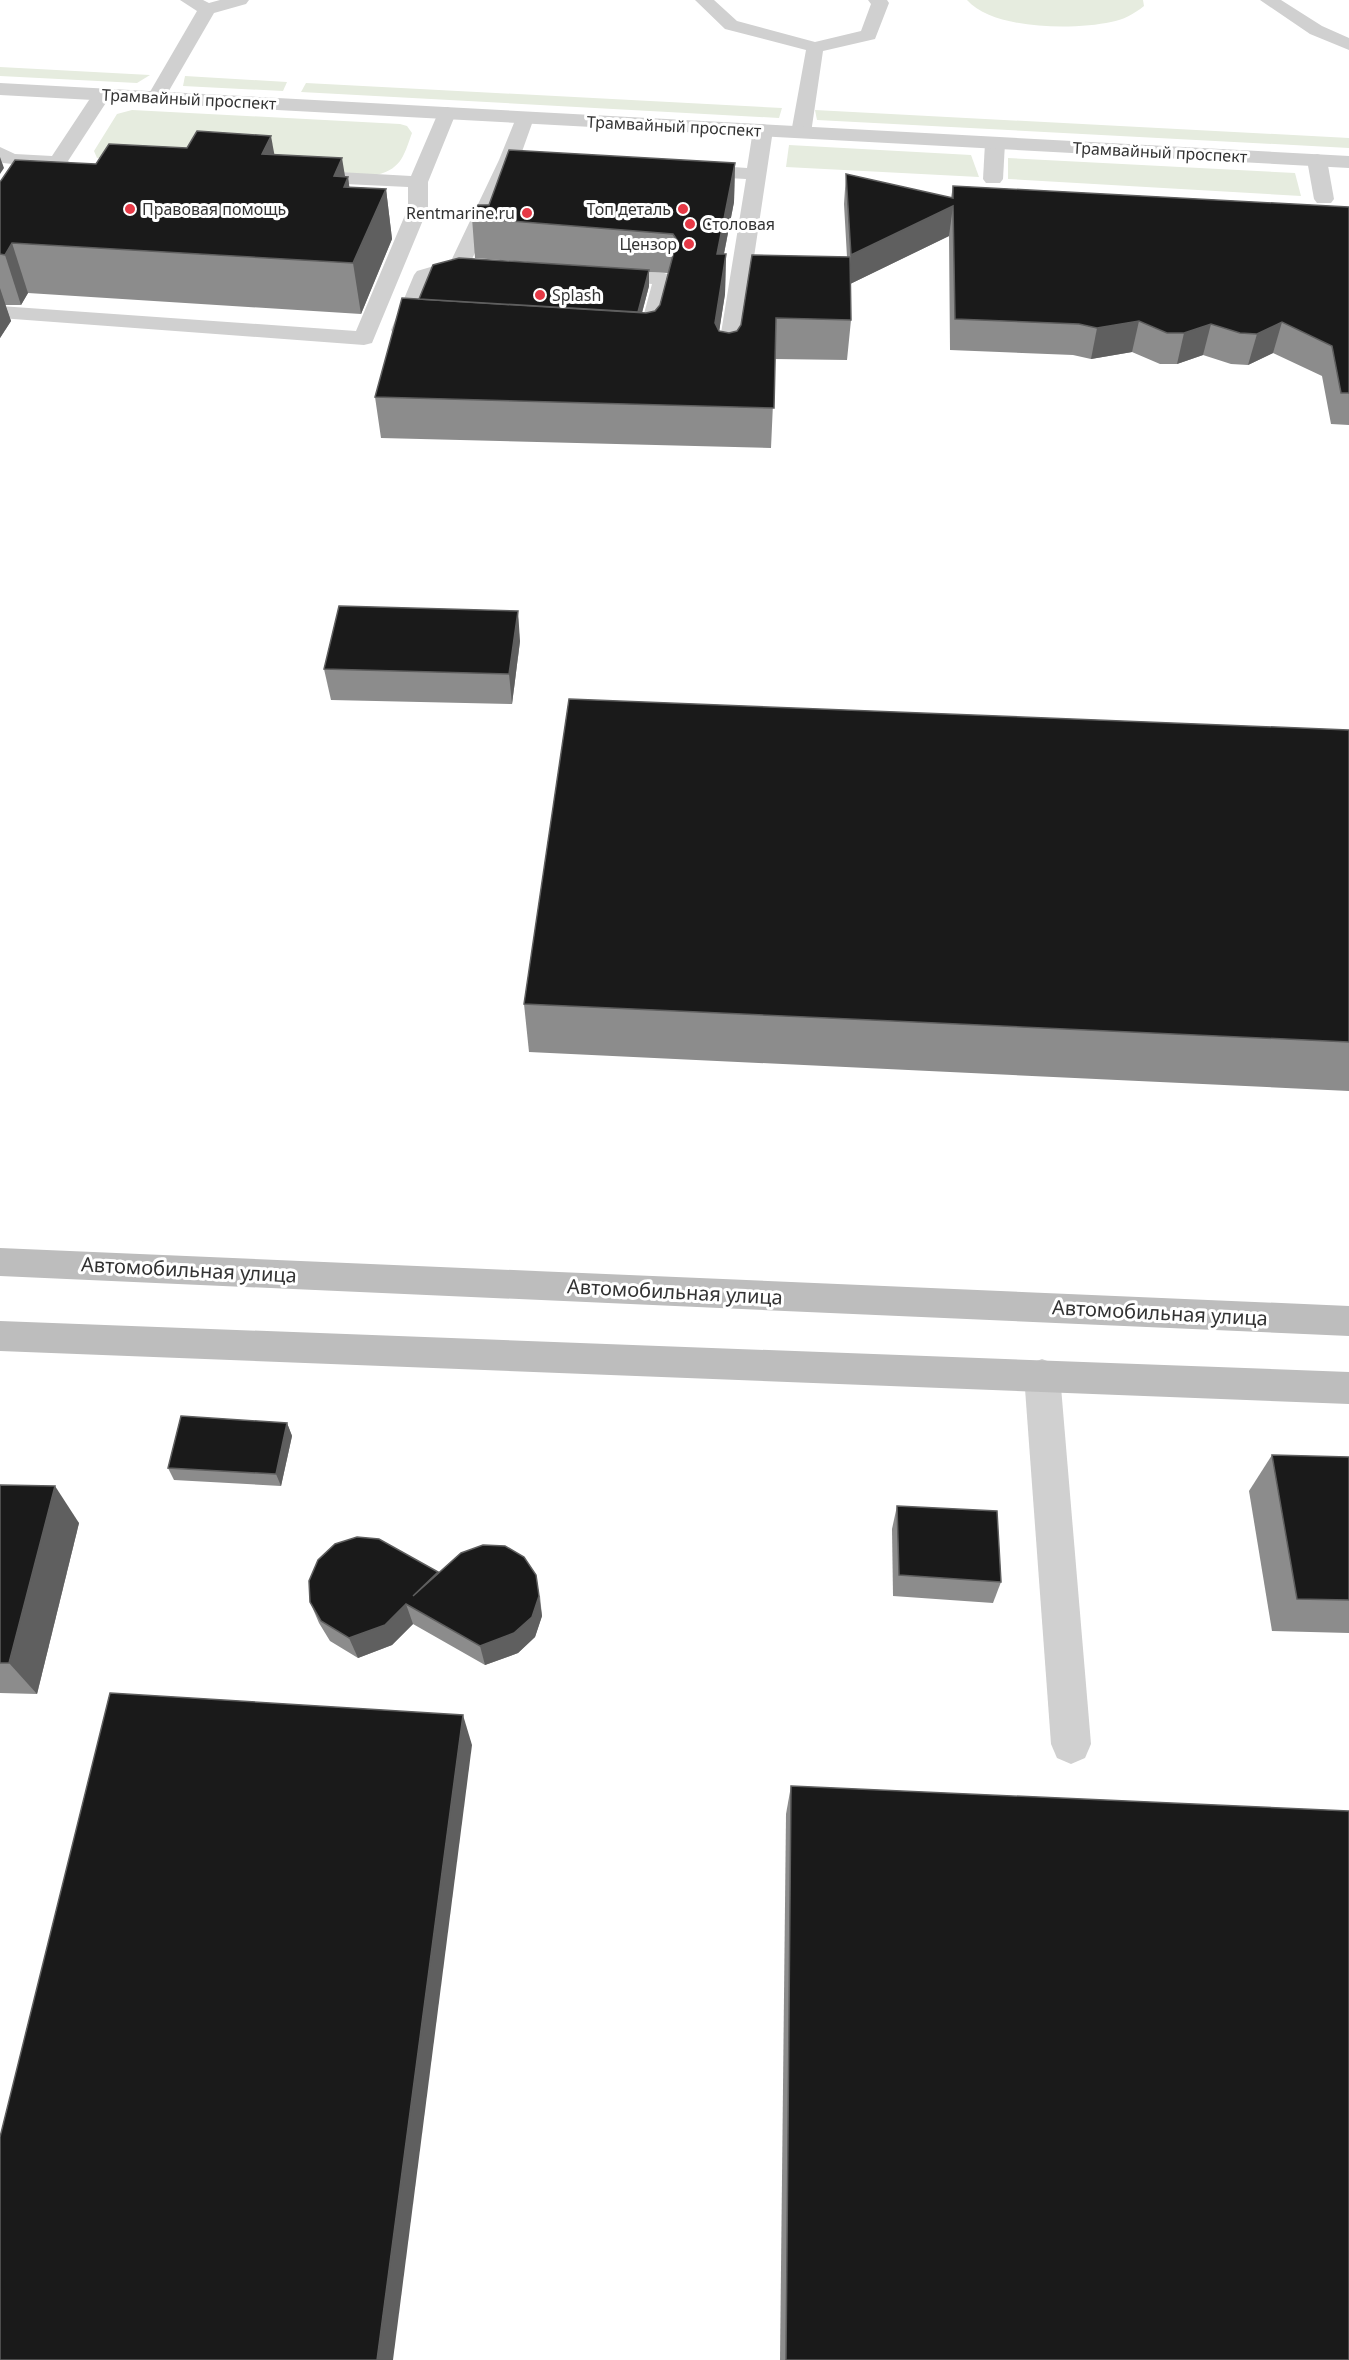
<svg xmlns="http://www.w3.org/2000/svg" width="1349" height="2360" font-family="'Noto Sans',sans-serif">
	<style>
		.green { fill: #e6ecdf }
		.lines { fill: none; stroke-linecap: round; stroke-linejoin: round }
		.service { fill: #d0d0d0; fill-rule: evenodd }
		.tertiary { fill: #d0d0d0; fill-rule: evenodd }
		.secondary { fill: #bdbdbd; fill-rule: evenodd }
		.wall { fill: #8c8c8c; fill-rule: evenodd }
		.shaded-wall { fill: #5f5f5f }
		.building { fill: #1a1a1a; stroke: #5f5f5f; stroke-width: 1.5 }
		.poi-dot { fill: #e63946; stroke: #fff; stroke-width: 2 }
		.labels { text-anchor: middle; stroke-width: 6; stroke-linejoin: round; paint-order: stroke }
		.far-street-label { font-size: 16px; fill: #333; stroke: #fff }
		.far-poi-label { font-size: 16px; fill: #333; stroke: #fff; text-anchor: start }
		.street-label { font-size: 20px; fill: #333; stroke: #fff }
	</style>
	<rect width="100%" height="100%" fill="#fff"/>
	<g class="green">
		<path d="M967,0H1143L1144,6C1134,14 1123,20 1111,22C1074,30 993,30 967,0Z"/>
		<path d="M0,67L150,75L137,83L0,76Z"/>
		<path d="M185,76L287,82L283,91L183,86Z"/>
		<path d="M306,83L782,108L779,118L301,92Z"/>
		<path d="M132,110L400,124L407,126L412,133C403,158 401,170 372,176L97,158L94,151L117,114Z"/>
		<path d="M815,110L1349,138V148L817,120Z"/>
		<path d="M789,145L971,155L979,177L786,167Z"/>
		<path d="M1008,158L1295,173L1301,196L1008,179Z"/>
	</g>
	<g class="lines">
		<g class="service">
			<path d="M180,0H203L209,3L220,0H249L246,4L214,13L163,101H149L147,97L197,11Z"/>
			<path d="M695,0H714L737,21L815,42L861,31L871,4L868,0H887L889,3L875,39L823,51L811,133L808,137H794L791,133L806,50L725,29Z"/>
			<path d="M1260,0H1281L1322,26L1349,38V50L1310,34Z"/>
			<path d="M102,89L109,91L111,95L68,161L70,163L40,190L7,240L0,242V220L25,182L41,167L3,163L0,161V147L15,154L52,156L95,91Z"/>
			<path d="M447,107L454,109L456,113L428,182V208L372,343L364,345L0,318V306L356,331L408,208V187L303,182L296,180L293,176L296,172L303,170L411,176L438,113L440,109Z"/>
			<path d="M525,112L532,114L534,118L519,160L472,259L504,263L507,267L504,271L497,273L460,271L433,279L415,325L421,326L424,331L421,336L413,338L394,335L391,330L414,275L417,271L451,261L499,160L516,118L518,114Z"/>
			<path d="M763,124L770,126L773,130L738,364L735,369L727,371L719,369L716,364L746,179L691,176L684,174L681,170L684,166L691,164L747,168L753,130L756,126Z"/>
			<path d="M995,137L1002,139L1005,143L1003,179L1000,183H986L983,179L985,143L988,139Z"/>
			<path d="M1317,154L1324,156L1327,160L1334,199L1331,203H1317L1314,199L1307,160L1310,156Z"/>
			<path d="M605,269L664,273L671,275L675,279L658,344L655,349L647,351L630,348L627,343L630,338L638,336L652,284L598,279L595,275L598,271Z"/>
			<path d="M1042,1359L1055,1364L1060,1375L1091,1744L1085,1758L1071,1764L1057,1758L1051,1744L1024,1375L1029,1364Z"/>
		</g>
		<path class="tertiary" d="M0,83L1349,156V168L0,95Z"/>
		<g class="secondary">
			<path d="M0,1248L1349,1306V1336L0,1276Z"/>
			<path d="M0,1321L1349,1372V1404L0,1351Z"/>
		</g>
	</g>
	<g class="wall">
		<path d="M275,154L345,177H348L349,187L386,189L392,239L361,314L28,293L21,305H5L11,321L0,338V182L96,164Z"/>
		<path d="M735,163L734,202L724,254H726L725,294L719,331L729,333L737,331L847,257L844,204L846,174L951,198L953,186L1349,207V425L1331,424L1322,376L1273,353L1248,365L1231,364L1203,355L1177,364H1160L1132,352L1091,359L1073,355L950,350L949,236L850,284L851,320L847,360L775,359L771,448L381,438L375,397L554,264L475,258L472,218L489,205ZM649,272L668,273L660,305L655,311L646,313H642L649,286Z"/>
		<path d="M520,641L512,704L331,700L324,669Z"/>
		<path d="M1349,730V1091L529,1052L524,1004Z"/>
		<path d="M287,1423L292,1436L281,1486L174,1480L168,1468Z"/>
		<path d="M1272,1455L1349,1457V1633L1272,1631L1249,1491Z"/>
		<path d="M0,1485L79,1523L37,1694L0,1693Z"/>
		<path d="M897,1506L1001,1582L993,1603L893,1596L892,1529Z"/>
		<path d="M438,1572V1573L540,1596L542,1616L535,1637L518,1653L485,1665L413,1624L392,1645L358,1658L330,1641L319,1623L310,1602Z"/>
		<path d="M791,1786L1349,2360H780L786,1814Z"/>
	</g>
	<g class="shaded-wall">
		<path d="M271,136L280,185L262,154Z"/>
		<path d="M0,157L4,168L0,174Z"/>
		<path d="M342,158L346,182L348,177L355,227L334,176Z"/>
		<path d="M735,163L734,202L716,294L717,254Z"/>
		<path d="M386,189L392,239L361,314L353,263Z"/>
		<path d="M953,206L949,236L848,285L851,255Z"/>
		<path d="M12,243L28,293L21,305L5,255Z"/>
		<path d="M726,254L725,294L714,364L715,323Z"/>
		<path d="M649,270V286L636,335V319Z"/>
		<path d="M0,288L11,321L0,338Z"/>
		<path d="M1139,321L1132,352L1091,359L1097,328Z"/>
		<path d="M1282,322L1273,353L1248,365L1257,334Z"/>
		<path d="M1211,324L1203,355L1177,364L1184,333Z"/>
		<path d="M518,611L520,641L512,704L509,674Z"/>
		<path d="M287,1423L292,1436L281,1486L276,1474Z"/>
		<path d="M55,1486L79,1523L37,1694L9,1663Z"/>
		<path d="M536,1575L542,1616L535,1637L518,1653L485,1665L480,1646Z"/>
		<path d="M406,1604L413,1624L392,1645L358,1658L349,1638Z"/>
		<path d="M463,1715L472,1745L393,2360H377Z"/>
	</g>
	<g class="building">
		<path d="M197,131L271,136L262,154L342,158L334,176L348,177L344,187L386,189L353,263L12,243L5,255L0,254V182L15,160L96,164L109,144L187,148Z"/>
		<path d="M509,150L735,163L717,254H726L715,323L719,331L729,333L737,331L741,325L752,255L850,257L851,320L776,318L774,408L375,397L402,298L646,313L655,311L660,305L677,240L673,234L472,218L478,205H489Z"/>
		<path d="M846,174L953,198V186L1349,207V393H1341L1332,346L1282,322L1257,334L1240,333L1211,324L1184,333H1167L1139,321L1097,328L1079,324L955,319L953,206L851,255Z"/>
		<path d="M459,258L649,270L638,312L419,299L433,265Z"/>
		<path d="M339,606L518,611L509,674L324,669Z"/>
		<path d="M569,699L1349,730V1042L524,1004Z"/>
		<path d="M181,1416L287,1423L276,1474L168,1468Z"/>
		<path d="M1272,1455L1349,1457V1600L1297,1599Z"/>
		<path d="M0,1485L55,1486L9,1663H0Z"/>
		<path d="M897,1506L997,1511L1001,1582L899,1575Z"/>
		<path d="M357,1537L379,1539L438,1572L413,1596L461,1553L483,1545L505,1546L524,1557L536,1575L539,1596L532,1617L514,1633L480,1646L406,1604L385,1625L349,1638L321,1621L310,1602L309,1581L318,1560L335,1544Z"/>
		<path d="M110,1693L463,1715L377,2360H0V2137Z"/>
		<path d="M791,1786L1349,1811V2360H786Z"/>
	</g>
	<g class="poi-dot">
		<circle cx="130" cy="209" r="6"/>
		<circle cx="683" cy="209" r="6"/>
		<circle cx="527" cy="213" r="6"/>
		<circle cx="690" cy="224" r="6"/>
		<circle cx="689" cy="244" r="6"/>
		<circle cx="540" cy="295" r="6"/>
	</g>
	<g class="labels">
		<g class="far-street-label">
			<text transform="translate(189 99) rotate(3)" y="6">Трамвайный проспект</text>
			<text transform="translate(674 126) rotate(3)" y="6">Трамвайный проспект</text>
			<text transform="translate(1160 152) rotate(3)" y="6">Трамвайный проспект</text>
		</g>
		<g class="far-poi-label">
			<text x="142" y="215">Правовая помощь</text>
			<text x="671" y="215" text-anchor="end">Топ деталь</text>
			<text x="515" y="219" text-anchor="end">Rentmarine.ru</text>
			<text x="702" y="230">Столовая</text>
			<text x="677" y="250" text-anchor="end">Цензор</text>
			<text x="552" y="301">Splash</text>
		</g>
		<g class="street-label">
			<text transform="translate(189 1270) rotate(3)" y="7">Автомобильная улица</text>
			<text transform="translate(675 1292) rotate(3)" y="7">Автомобильная улица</text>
			<text transform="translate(1160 1313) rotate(3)" y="7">Автомобильная улица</text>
		</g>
	</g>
</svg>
